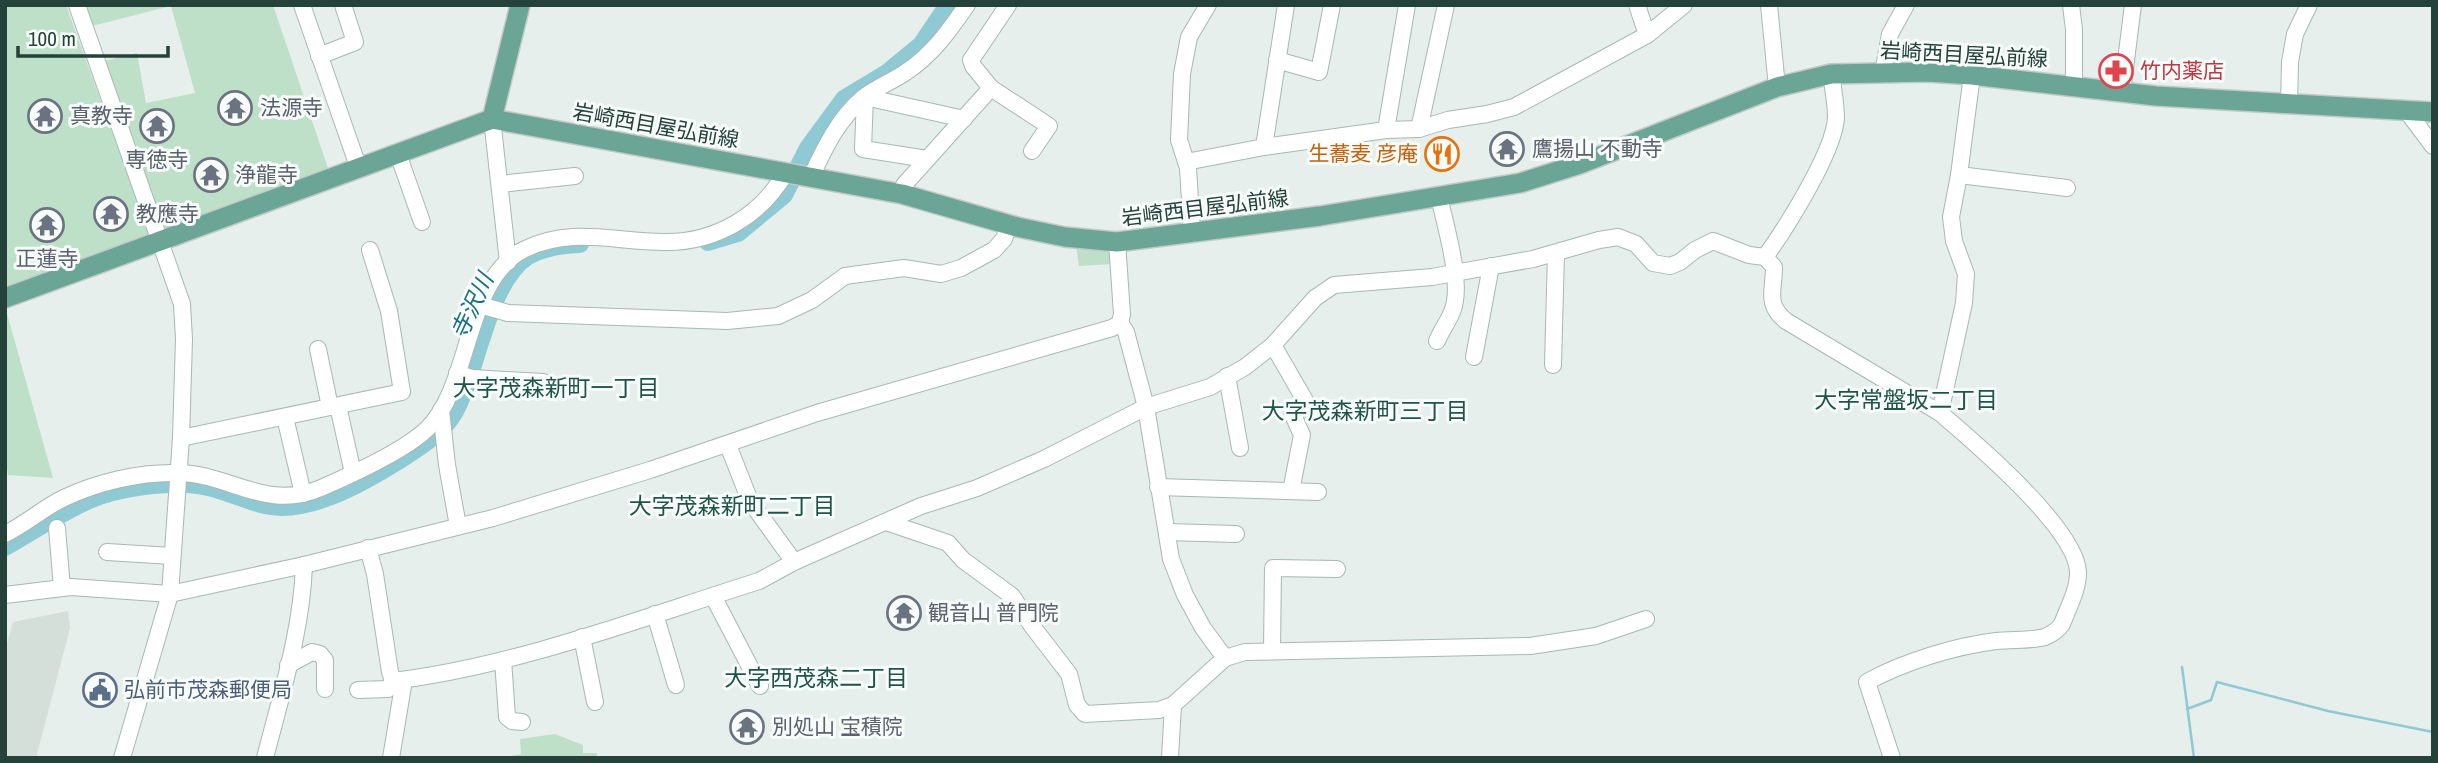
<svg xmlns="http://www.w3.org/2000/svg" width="2438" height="763" font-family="'Archivo Narrow','Noto Sans JP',sans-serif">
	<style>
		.built { fill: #d4dfda }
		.green { fill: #bfe0c8 }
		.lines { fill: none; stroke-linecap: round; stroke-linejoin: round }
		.stream { stroke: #8ec9d4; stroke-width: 2.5 }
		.river { stroke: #8ec9d4; stroke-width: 18 }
		.minor-casing { stroke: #a8b8b2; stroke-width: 18 }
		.major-casing { stroke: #c2cac8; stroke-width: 22 }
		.minor { stroke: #fff; stroke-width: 16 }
		.major { stroke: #6aa596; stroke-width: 19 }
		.labels { text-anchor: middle; stroke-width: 6; stroke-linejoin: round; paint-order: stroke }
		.street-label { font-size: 21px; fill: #24423a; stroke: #f7fbf9 }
		.health-label { font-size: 21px; fill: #be3a42; stroke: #f7fbf9; text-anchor: start }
		.worship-label { font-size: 21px; fill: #5b616d; stroke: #f7fbf9; text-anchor: start }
		.food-label { font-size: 21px; fill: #c56008; stroke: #f7fbf9; text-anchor: end }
		.service-label { font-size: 21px; fill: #4e5e75; stroke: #f7fbf9; text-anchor: start }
		.water-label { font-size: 23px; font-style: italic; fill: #1c6f80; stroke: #f7fbf9 }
		.neighbourhood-label { font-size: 23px; fill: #1f5548; stroke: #f7fbf9 }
	</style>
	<rect width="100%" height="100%" fill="#e6efeb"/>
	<path class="built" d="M68,611L70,628L36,758H5V651L13,622Z"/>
	<g class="green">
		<path d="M5,5H66L149,234L148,238L5,290Z"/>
		<path d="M86,5H273L329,171L163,231L104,61L137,53L146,103L195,93L171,6L92,26Z"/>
		<path d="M1076,245L1103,247L1112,255L1113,264L1079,266Z"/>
		<path d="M5,310H6L53,478L8,475L5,454Z"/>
		<path d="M555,734L583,745V753H597V758H511V756L521,754L520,739Z"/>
	</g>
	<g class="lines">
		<g class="stream">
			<path d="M2182,667L2194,758"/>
			<path d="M2187,709L2211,700L2217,682L2328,711L2433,732"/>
		</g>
		<g class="river">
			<path d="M708,242L738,233L784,195L808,148L844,99L887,73L921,45L948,5"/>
			<path d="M5,547C33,531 60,513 89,500C116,488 158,483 188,484C214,485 240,499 265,505C307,515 363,483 398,461C417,449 443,433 454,413C478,371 487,282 528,256C542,248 564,244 580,244"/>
		</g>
		<g class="minor-casing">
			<g id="minor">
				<path d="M77,5L182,304L184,339L181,438L170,594L122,758"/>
				<path d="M302,5L359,169"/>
				<path d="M1637,5L1647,35"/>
				<path d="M1769,5L1777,87"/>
				<path d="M2071,5L2074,30V86"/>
				<path d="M319,56L355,42L343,5"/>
				<path d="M1277,60L1319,72L1332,5"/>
				<path d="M1883,73L1890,34L1906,5"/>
				<path d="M991,88L1049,126L1032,151"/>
				<path d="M2122,92L2133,5"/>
				<path d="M2289,104L2290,62L2295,34L2309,5"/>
				<path d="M2406,110L2433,146"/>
				<path d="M492,119L508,262"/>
				<path d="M1419,129L1446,5"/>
				<path d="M1386,130L1407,5"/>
				<path d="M1264,147L1286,5"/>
				<path d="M398,154L422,222"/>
				<path d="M927,159L863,149L865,97L964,119"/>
				<path d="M1186,162L1264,147L1386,130L1419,129L1448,120L1487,114L1514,107L1647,35L1684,5"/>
				<path d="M1959,175L2067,188"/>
				<path d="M811,177C825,147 839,118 864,97C877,87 893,81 906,72C932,55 949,31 967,5"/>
				<path d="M500,184L575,176"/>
				<path d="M902,194L904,185L991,88L973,66L971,60L1008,5"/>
				<path d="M1192,234L1188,168L1179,140L1182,74L1189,37L1208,5"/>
				<path d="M1765,257C1786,228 1834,152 1836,118C1836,104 1833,88 1831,74"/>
				<path d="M480,305L508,313L727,321L778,316L812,300L845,276L904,268L941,274L961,268L994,250L1004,239L1009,225"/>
				<path d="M1120,323L1126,332L1146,407L1171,559L1185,595L1203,628L1225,658"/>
				<path d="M1437,341C1441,331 1448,322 1452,312C1464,284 1445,226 1439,196"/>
				<path d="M1273,345L1311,411"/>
				<path d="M318,349L330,407"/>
				<path d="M1474,357L1491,266"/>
				<path d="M1553,365L1556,253"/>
				<path d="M457,373L472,378L543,382"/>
				<path d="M1227,376L1240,448"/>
				<path d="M338,406L353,473"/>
				<path d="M441,410L447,465L458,526"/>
				<path d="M285,417L303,494"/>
				<path d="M181,438L402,392L389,311L370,250"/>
				<path d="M728,445L750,501L794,562"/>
				<path d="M1158,487L1318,492"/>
				<path d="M1291,491L1302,435L1292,413"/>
				<path d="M886,522L948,543L963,560L1012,596L1032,626L1069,674L1077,705L1085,714L1159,710L1173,705L1225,658L1245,652L1530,646L1596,636L1646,619"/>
				<path d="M57,528L62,588"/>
				<path d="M1167,532L1236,534"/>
				<path d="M5,534C26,524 43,508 64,498C98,482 140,472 177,473C230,473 265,512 321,488C351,475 404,451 427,429C472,385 464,281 523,250C571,226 614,242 664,242C715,243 761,216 786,172"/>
				<path d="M368,548L375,574L390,672L393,681"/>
				<path d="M107,552L172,556"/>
				<path d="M5,595L71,587L170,594L304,565L493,518L650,470L817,413L1112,328L1120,323L1122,314L1117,242"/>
				<path d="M713,596L760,686"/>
				<path d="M655,614L676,685"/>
				<path d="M582,637L595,702"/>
				<path d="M1272,650L1273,568L1337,569"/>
				<path d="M503,660L507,717L512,721L522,722"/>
				<path d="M288,665L312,652L320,654L325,660V689"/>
				<path d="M358,690L388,689L393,681C516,666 641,618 759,581L794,562L921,506L977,488L1044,459L1146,407L1210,387L1245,367L1273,345L1315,298L1334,285L1432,277L1533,259L1599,240L1618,237L1636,244L1653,263L1670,266L1680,262L1695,250L1713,241L1749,255L1765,257L1774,267C1774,291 1765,304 1786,321L1940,413"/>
				<path d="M265,758C281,695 302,630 304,565"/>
				<path d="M391,758L404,680"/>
				<path d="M1170,758L1173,705"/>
				<path d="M1892,758L1867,682C1903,662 1955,646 1996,641C2012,639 2030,641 2045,637C2052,634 2058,630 2062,624C2068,608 2078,590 2078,573C2078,530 1973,441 1940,413L1964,303L1966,274L1954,241L1951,217L1959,175L1972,75"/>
			</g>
		</g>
		<g class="major-casing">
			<g id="major">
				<path d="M492,119L520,5"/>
				<path d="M5,298L492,119L902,194L1017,227L1065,237L1117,242L1320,216L1520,183L1580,164L1777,87L1831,74L1928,72L1972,75L2156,96L2433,112"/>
			</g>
		</g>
		<use href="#minor" class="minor"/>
		<use href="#major" class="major"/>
	</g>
	<defs>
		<g id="pharmacy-ring" transform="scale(1.75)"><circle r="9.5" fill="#f7fbf9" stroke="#e0444e" stroke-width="1.5"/><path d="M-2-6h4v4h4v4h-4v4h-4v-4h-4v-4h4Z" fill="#e0444e"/></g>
		<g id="temple-ring" transform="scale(1.75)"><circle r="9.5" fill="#f7fbf9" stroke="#6b7280" stroke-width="1.5"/><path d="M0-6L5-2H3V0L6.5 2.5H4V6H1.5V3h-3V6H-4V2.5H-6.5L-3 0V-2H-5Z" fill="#6b7280"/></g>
		<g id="restaurant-ring" transform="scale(1.75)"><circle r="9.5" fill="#f7fbf9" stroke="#e8710a" stroke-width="1.5"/><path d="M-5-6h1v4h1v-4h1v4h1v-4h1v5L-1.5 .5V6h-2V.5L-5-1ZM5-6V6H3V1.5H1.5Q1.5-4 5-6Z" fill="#e8710a"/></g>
		<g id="civic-ring" transform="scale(1.75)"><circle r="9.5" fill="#f7fbf9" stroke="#5c6f8a" stroke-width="1.5"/><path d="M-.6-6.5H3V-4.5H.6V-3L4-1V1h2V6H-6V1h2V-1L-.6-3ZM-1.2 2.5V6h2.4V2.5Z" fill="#5c6f8a"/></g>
	</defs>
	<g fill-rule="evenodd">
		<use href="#pharmacy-ring" x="2116" y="71"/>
		<use href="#temple-ring" x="235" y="108"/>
		<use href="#temple-ring" x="45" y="116"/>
		<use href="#temple-ring" x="157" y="126"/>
		<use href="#temple-ring" x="1507" y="149"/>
		<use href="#restaurant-ring" x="1442" y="154"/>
		<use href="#temple-ring" x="211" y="175"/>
		<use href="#temple-ring" x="111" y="214"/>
		<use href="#temple-ring" x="47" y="225"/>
		<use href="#temple-ring" x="904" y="613"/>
		<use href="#civic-ring" x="100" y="690"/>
		<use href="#temple-ring" x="747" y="727"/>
	</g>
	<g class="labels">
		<g class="street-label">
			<text transform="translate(1964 55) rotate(3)" y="7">岩崎西目屋弘前線</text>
			<text transform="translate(656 126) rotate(10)" y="7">岩崎西目屋弘前線</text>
			<text transform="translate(1205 208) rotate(-7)" y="7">岩崎西目屋弘前線</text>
		</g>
		<g class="health-label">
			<text x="2140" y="78">竹内薬店</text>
		</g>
		<g class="worship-label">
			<text x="260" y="115">法源寺</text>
			<text x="70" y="123">真教寺</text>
			<text x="1532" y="156">鷹揚山 不動寺</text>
			<text x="157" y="167" text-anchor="middle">専徳寺</text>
			<text x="235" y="182">浄龍寺</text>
			<text x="136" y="221">教應寺</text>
			<text x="47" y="266" text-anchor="middle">正蓮寺</text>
			<text x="928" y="620">観音山 普門院</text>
			<text x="772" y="734">別処山 宝積院</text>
		</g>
		<g class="food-label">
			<text x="1418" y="161">生蕎麦 彦庵</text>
		</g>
		<g class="service-label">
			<text x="124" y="697">弘前市茂森郵便局</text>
		</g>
		<g class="water-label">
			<text transform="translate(472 306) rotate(-65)" y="8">寺沢川</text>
		</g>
		<g class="neighbourhood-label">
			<text x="556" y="396">大字茂森新町一丁目</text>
			<text x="1906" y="408">大字常盤坂二丁目</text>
			<text x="1365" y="419">大字茂森新町三丁目</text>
			<text x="732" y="514">大字茂森新町二丁目</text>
			<text x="816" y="686">大字西茂森二丁目</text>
		</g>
	</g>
	<rect width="2438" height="763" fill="none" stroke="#24423a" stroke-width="14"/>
	<path d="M18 46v10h150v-10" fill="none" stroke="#24423a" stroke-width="3.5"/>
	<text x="28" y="46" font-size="21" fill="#24423a" stroke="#f7fbf9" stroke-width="5" paint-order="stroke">100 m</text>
</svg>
